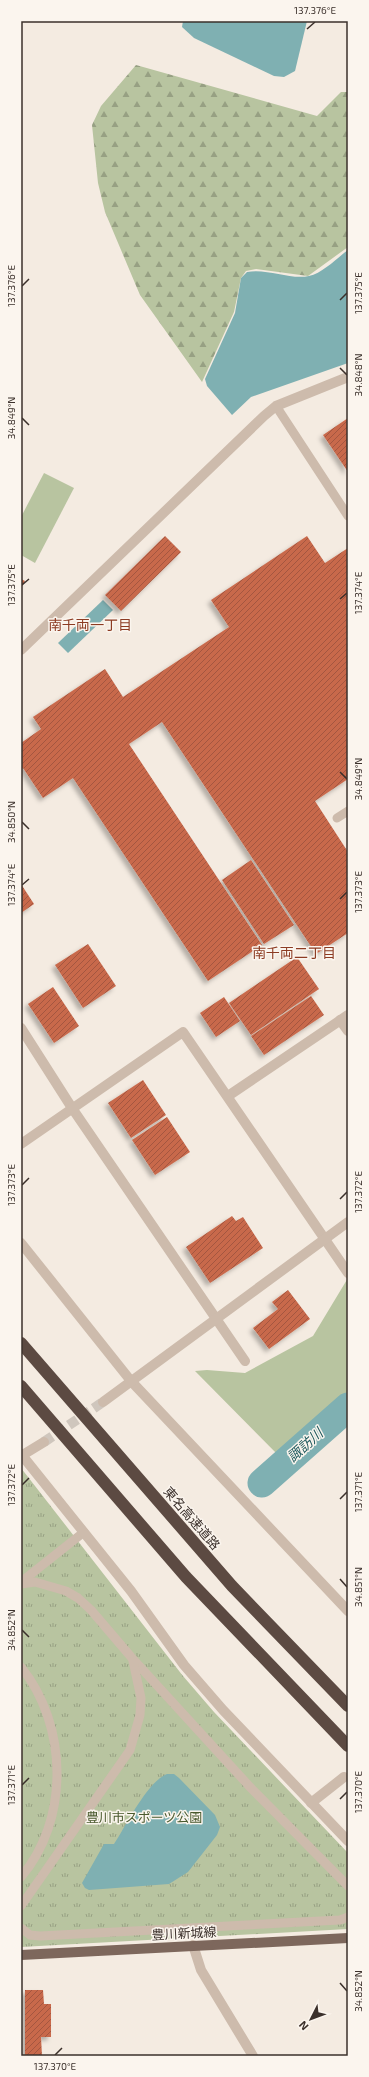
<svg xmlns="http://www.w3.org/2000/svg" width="369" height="2077" font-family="'Exo 2','Noto Sans JP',sans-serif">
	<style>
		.grass { fill: #b8c4a0 }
		.forest { fill: url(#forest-firs) }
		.park { fill: url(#park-tufts) }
		.water { fill: #7fb0b2 }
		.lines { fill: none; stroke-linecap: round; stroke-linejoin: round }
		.river { stroke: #7fb0b2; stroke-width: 29 }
		.building { fill: url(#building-hatch); filter: url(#shadow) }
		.street-tunnel { stroke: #cfc6bd; stroke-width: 10; stroke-dasharray: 10 5; stroke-linecap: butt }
		.lane { stroke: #cdbbac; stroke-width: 9 }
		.street { stroke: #cdbbac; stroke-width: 10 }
		.primary { stroke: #7d675c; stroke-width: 10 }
		.highway { stroke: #5c4a42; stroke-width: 12 }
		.ticks { fill: none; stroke: #3b302b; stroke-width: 1.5 }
		.labels { text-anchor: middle; stroke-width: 3; stroke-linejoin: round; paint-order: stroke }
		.street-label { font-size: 13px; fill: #3b302b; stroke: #fbf5ee }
		.park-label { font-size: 13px; fill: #4a5a2e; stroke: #fbf5ee }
		.neighbourhood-label { font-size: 14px; fill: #8c3b22; stroke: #fbf5ee }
		.water-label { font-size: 14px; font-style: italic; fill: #1f5a5e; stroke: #fbf5ee }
		.neatline { fill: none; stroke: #3b302b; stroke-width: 1.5 }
		.ticks-label { font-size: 10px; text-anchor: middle; fill: #3b302b }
	</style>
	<defs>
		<pattern id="forest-firs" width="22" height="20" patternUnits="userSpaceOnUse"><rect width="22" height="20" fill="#b8c4a0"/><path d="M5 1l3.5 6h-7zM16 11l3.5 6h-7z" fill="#97a083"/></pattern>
		<pattern id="park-tufts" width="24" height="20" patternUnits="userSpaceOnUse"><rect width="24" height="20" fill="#b8c4a0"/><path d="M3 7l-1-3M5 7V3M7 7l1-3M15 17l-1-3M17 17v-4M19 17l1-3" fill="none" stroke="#97a083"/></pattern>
		<pattern id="building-hatch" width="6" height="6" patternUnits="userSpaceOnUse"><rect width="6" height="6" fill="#c8694b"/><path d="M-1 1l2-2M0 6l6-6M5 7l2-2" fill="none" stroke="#a4573f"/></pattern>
		<filter id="shadow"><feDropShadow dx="-3.5" dy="3.5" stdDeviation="2" flood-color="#0004"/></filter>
	</defs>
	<rect width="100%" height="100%" fill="#f4ebe1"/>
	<g class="grass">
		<path d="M44,473L74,488L35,563L21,555V517Z"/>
		<path d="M348,1278V1400L282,1459L195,1371L207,1370L245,1373L313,1336Z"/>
	</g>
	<path class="forest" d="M136,65L317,116L341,92H348V247L308,276L256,269L246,271L241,278L234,312L202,382L140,295L105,212L98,183L92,125L101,106Z"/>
	<path class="park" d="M21,1468L183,1676L214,1712L348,1853V1929L21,1947Z"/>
	<g class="water">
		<path d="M183,21H307L295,71L284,77L274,76L194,38L182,27Z"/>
		<path d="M348,250V363L251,397L232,415L207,386L205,379L235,313L241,278L247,272C267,268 290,280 309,276C323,273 337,258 348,250Z"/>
		<path d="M103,600L113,610L68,653L58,643Z"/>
		<path d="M167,1774H174L179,1778L215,1815L220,1827L217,1835L188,1872L169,1884L89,1890L85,1888L82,1883L104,1844H114C126,1826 147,1782 167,1774Z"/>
	</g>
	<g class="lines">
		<path class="river" d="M262,1483L348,1407"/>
	</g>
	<g class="building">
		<path d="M348,418V472L323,435Z"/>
		<path d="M165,536L181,552L121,611L105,595Z"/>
		<path d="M307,536L325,563L348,548V779L315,801L348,852V933L316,954L162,722L129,744L262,945L208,981L73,778L43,798L23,768L21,770V743L41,729L33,717L105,669L123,697L229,627L211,600Z"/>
		<path d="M21,579L25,581L21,588Z"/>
		<path d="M251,860L294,925L264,944L222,880Z"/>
		<path d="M21,884L34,904L21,913Z"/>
		<path d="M88,944L116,986L83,1008L55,965Z"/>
		<path d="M297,957L319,989L251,1035L229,1003Z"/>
		<path d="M53,987L79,1026L54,1043L28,1004Z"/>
		<path d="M311,996L324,1015L264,1055L251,1036Z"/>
		<path d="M224,997L240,1021L216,1037L200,1013Z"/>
		<path d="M143,1080L166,1115L131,1138L108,1103Z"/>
		<path d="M167,1117L190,1152L155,1175L132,1140Z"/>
		<path d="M232,1216L236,1221L243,1217L263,1248L210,1283L186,1247Z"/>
		<path d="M288,1290L310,1319L269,1349L253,1328L278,1309L272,1302Z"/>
		<path d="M25,1990H43L44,2004H51V2037H41L42,2056H25Z"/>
	</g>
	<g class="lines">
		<path class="street-tunnel" d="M44,1442L103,1402"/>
		<g class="lane">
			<path d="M276,406L348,516"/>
			<path d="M337,818L348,811"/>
			<path d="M21,1582L84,1532"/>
			<path d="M21,1584L35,1582L66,1591L78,1598L91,1610L132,1658L250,1787L348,1886"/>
			<path d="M21,1667C68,1725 70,1820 21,1877"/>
			<path d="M21,1906L130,1750L140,1715L141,1698L133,1661"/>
			<path d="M21,1928L30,1935L40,1936L340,1920L348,1917"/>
		</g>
		<g class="street">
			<path d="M21,650L264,416L276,406L348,377"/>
			<path d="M340,1020L348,1031"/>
			<path d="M21,1028L72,1108L245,1361"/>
			<path d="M228,1096L348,1015"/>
			<path d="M21,1144L183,1032L348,1273"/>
			<path d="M21,1243L131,1381L348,1611"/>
			<path d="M103,1402L348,1222"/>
			<path d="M21,1454L131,1591L184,1665L223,1710L348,1841"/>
			<path d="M21,1456L44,1442"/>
			<path d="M311,1803L344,1777"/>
			<path d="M193,1945L201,1970L253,2056"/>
		</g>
		<path class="primary" d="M21,1955L348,1938"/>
		<g class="highway">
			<path d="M21,1343L232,1586L348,1706"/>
			<path d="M21,1386L186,1577L348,1746"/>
		</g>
	</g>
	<path class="ticks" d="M307,29L315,22M22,286L29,279M340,300L347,293M340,368L347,375M22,418L29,425M22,585L29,579M340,599L347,593M340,772L347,779M22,822L29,829M22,885L29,879M340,899L347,892M22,1185L29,1178M340,1199L347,1192M22,1485L29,1478M340,1499L347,1492M340,1579L347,1587M22,1630L29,1637M22,1785L29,1778M340,1799L347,1792M340,1983L347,1991M55,2055L62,2048"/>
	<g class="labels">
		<g class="street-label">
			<text transform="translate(192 1518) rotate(49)" y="5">東名高速道路</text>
			<text transform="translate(184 1933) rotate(-3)" y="5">豊川新城線</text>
		</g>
		<g class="park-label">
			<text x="144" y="1822">豊川市スポーツ公園</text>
		</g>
		<g class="neighbourhood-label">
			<text x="90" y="630">南千両一丁目</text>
			<text x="294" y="958">南千両二丁目</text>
		</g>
		<g class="water-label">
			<text transform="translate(305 1445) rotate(-42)" y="5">諏訪川</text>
		</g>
	</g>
	<rect width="369" height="2077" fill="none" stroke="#fbf5ee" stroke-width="44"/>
	<g transform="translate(311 2019) rotate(228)" stroke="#fbf5ee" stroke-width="3" paint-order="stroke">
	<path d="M0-3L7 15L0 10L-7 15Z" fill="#3b302b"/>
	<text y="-6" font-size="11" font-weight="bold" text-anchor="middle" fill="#3b302b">N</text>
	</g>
	<rect x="22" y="22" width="325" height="2033" class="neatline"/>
	<g class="ticks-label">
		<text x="315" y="14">137.376°E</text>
		<text transform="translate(11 286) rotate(-90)" y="4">137.376°E</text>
		<text transform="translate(358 293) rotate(-90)" y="4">137.375°E</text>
		<text transform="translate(358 375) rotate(-90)" y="4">34.848°N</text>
		<text transform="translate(11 418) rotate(-90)" y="4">34.849°N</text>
		<text transform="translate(11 585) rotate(-90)" y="4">137.375°E</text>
		<text transform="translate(358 593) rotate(-90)" y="4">137.374°E</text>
		<text transform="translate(358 779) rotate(-90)" y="4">34.849°N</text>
		<text transform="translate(11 822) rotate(-90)" y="4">34.850°N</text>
		<text transform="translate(11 885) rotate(-90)" y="4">137.374°E</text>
		<text transform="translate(358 892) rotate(-90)" y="4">137.373°E</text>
		<text transform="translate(11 1185) rotate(-90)" y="4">137.373°E</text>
		<text transform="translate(358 1192) rotate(-90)" y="4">137.372°E</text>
		<text transform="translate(11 1485) rotate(-90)" y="4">137.372°E</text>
		<text transform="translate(358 1492) rotate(-90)" y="4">137.371°E</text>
		<text transform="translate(358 1587) rotate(-90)" y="4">34.851°N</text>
		<text transform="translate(11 1630) rotate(-90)" y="4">34.852°N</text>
		<text transform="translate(11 1785) rotate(-90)" y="4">137.371°E</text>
		<text transform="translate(358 1792) rotate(-90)" y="4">137.370°E</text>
		<text transform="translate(358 1991) rotate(-90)" y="4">34.852°N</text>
		<text x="55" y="2070">137.370°E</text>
	</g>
</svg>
